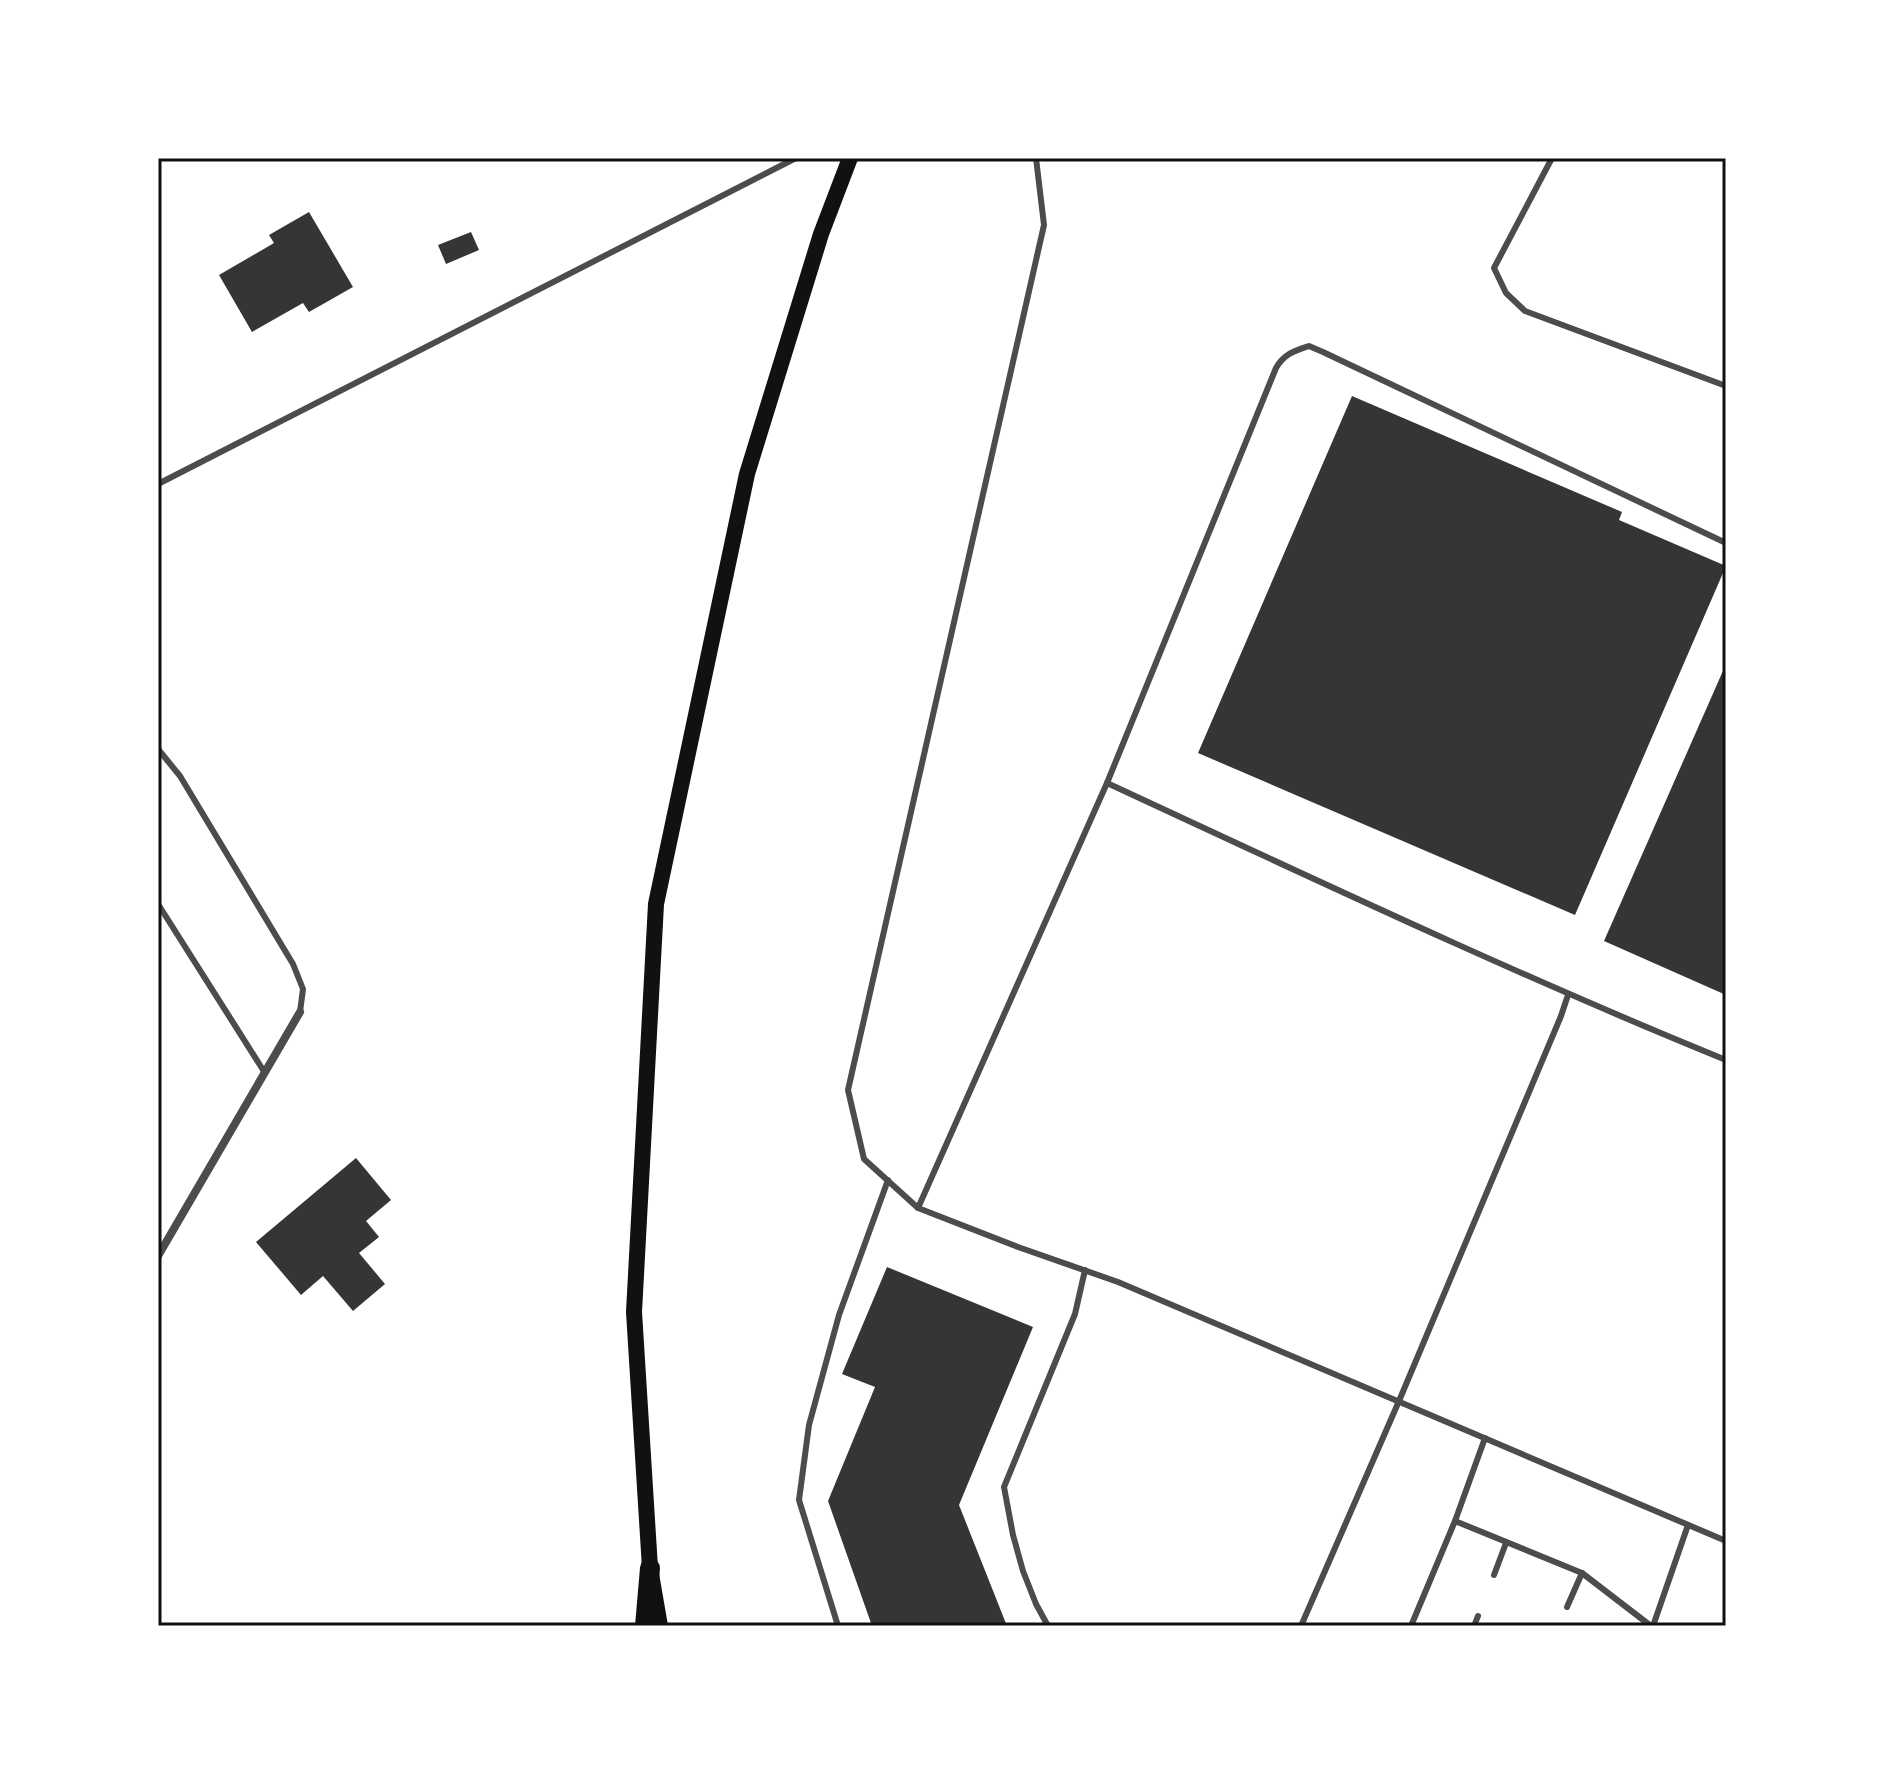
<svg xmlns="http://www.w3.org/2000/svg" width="1884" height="1784" font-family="Quicksand,sans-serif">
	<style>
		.building { fill: #353535 }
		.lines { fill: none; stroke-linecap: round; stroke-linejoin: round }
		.service { stroke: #4c4c4c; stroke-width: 6 }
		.minor { stroke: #4c4c4c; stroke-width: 8 }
		.secondary { stroke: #111; stroke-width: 16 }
		.primary { stroke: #111; stroke-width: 20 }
		.neatline { fill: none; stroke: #111; stroke-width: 3 }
	</style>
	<rect width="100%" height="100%" fill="#fff"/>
	<g class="building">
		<path d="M309,212L353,287L309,312L303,303L252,332L219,275L274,243L269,235Z"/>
		<path d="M471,232L479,250L446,264L438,245Z"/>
		<path d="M1352,396L1622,512L1619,520L1726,566L1575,915L1198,753Z"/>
		<path d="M1726,664V995L1604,941Z"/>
		<path d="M356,1158L391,1200L366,1221L379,1237L359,1253L385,1284L353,1311L323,1276L301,1295L256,1242Z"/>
		<path d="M887,1267L1033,1327L959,1505L1007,1626H872L828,1501L875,1387L842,1374Z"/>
	</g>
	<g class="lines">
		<g class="service">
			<path d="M1036,158L1044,225L848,1090L864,1159L918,1208L1018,1247L1118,1282L1726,1541"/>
			<path d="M1552,158L1494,268L1506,293L1525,311L1726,386"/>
			<path d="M158,484L796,158"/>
			<path d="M158,749L180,776L293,964L303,989L300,1012"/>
			<path d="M1107,783L1276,368C1284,354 1294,351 1309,346L1323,352L1726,543"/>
			<path d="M158,904L265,1073"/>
			<path d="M918,1208L1107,783C1312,878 1517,975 1726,1060"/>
			<path d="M1455,1521L1485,1438"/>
			<path d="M1494,1575L1506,1543"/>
			<path d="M1567,1607L1582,1573"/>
			<path d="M838,1626L799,1500L809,1425L839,1315L888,1180"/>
			<path d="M1048,1626L1036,1604L1023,1571L1013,1535L1004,1487L1075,1314L1085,1270"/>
			<path d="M1301,1626L1399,1401L1561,1016L1568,995"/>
			<path d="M1411,1626L1455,1521L1582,1573L1651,1626"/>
			<path d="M1474,1626L1478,1616"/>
			<path d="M1653,1626L1688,1525"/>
		</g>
		<path class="minor" d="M158,1256L300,1012"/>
		<path class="secondary" d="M660,1626L650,1568L634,1312L656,904L747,474L821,234L850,158"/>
		<path class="primary" d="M645,1626L650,1568"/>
	</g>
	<rect width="1884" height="1784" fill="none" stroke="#ffffff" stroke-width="320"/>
	<rect x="160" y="160" width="1564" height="1464" class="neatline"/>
</svg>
